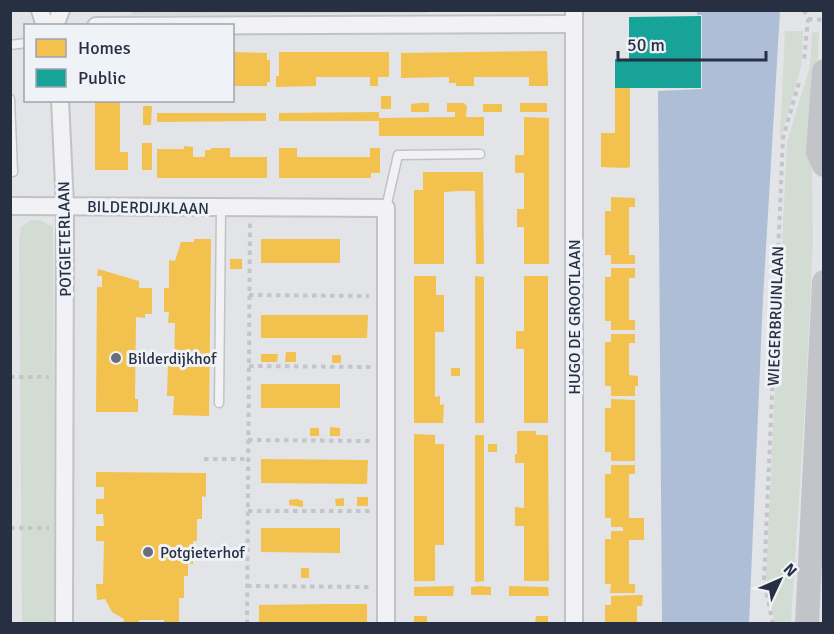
<svg xmlns="http://www.w3.org/2000/svg" width="834" height="634" font-family="Signika,sans-serif">
	<style>
		.green { fill: #d2dcd2 }
		.water { fill: #aebed6 }
		.homes { fill: #f2c14e }
		.public { fill: #17a398 }
		.lines { fill: none; stroke-linecap: round; stroke-linejoin: round }
		.lane-casing { stroke: #c0c2c5; stroke-width: 11 }
		.street-casing { stroke: #c0c2c5; stroke-width: 20 }
		.path { stroke: #c4c5cb; stroke-width: 4; stroke-dasharray: 4.5 4.5; stroke-linecap: butt }
		.lane { stroke: #f2f2f4; stroke-width: 8 }
		.street { stroke: #f2f2f4; stroke-width: 16 }
		.secondary { stroke: #c3c4ca; stroke-width: 24 }
		.poi-dot { fill: #686e7c; stroke: #eff2f7; stroke-width: 2 }
		.labels { text-anchor: middle; stroke-width: 6; stroke-linejoin: round; paint-order: stroke }
		.street-label { font-size: 16px; fill: #272f43; stroke: #eff2f7 }
		.poi-label { font-size: 16px; fill: #272f43; stroke: #eff2f7; text-anchor: start }
	</style>
	<rect width="100%" height="100%" fill="#e2e4e7"/>
	<g class="green">
		<path d="M429,11V13L132,15V11Z"/>
		<path d="M785,31H803L801,66L780,141Z"/>
		<path d="M812,32L819,33L812,182L813,240L806,388L791,623L775,624L766,577L787,142L810,66Z"/>
		<path d="M31,220H40L53,227L55,623H22L19,240L21,227Z"/>
	</g>
	<path class="water" d="M697,11H780L763,298L749,623H662L658,91L702,89V15H697Z"/>
	<g class="homes">
		<path d="M547,51L548,86H529V77H474V86H456V83H449V77L401,78V53Z"/>
		<path d="M232,52L267,53V60H270V82H267V86H232Z"/>
		<path d="M279,52H389V77H378V86H370V77H316V86L276,87V76H279Z"/>
		<path d="M615,88H630V167L626,168L601,167V133H615Z"/>
		<rect x="381" y="96" width="10" height="13"/>
		<path d="M95,100H120V152H128V170H95Z"/>
		<path d="M420,103H429V112H411V104Z"/>
		<path d="M447,103H464L467,106L466,117H484V136H379V121H279V113L379,112V118L455,117V112H447Z"/>
		<rect x="520" y="103" width="27" height="9"/>
		<rect x="483" y="104" width="19" height="8"/>
		<path d="M143,106H152L151,125H143Z"/>
		<path d="M157,113H266V121L157,122Z"/>
		<path d="M524,117L549,118V264H524V227H517V209H524V173H515V155H524Z"/>
		<rect x="142" y="143" width="10" height="27"/>
		<path d="M184,146L193,147V157H205V150H211V148H230V157H267V178H157V149H184Z"/>
		<path d="M279,148H297V157H370V148H380V173H371V178H279Z"/>
		<path d="M423,172H483L484,264H476L475,191H458L444,192V264H414V190H423Z"/>
		<path d="M611,197L635,198V207H629V255H635V264H611V255H605V211H611Z"/>
		<path d="M194,239H211L209,416L173,415L174,396H167L168,364H174L175,323H168L169,312H164V288H169V260L175,261L181,242H194Z"/>
		<rect x="261" y="239" width="79" height="24"/>
		<rect x="230" y="259" width="12" height="10"/>
		<path d="M611,268H635V278H629V320H635V330H611V321H605V277H611Z"/>
		<path d="M98,269L139,281V288H152V314H145V318L136,317L135,399H138V412H96L97,287H102V276H97Z"/>
		<path d="M414,276H436V295H444V332H435V397L440,396V405L444,404L443,423H414Z"/>
		<path d="M475,276L484,277V423H475Z"/>
		<path d="M524,276H548V423H524V349H516V331H524Z"/>
		<path d="M261,315H368L367,338H261Z"/>
		<path d="M611,334H635V343H629V375L638,376V386H635V396H611V386H605V342H611Z"/>
		<path d="M286,352H296V362H285Z"/>
		<path d="M261,354H278L277,362H261Z"/>
		<rect x="332" y="355" width="9" height="8"/>
		<rect x="451" y="368" width="9" height="8"/>
		<rect x="261" y="384" width="79" height="24"/>
		<path d="M611,399L635,400V461H611V452H605V408H611Z"/>
		<path d="M330,427L340,428V436H330Z"/>
		<rect x="310" y="428" width="9" height="8"/>
		<path d="M517,431H536V435H548L549,581H524V526H515V507L524,508V463H515V454H517Z"/>
		<path d="M414,434L435,435V444H444V545H435V581H414Z"/>
		<path d="M475,435H484V581L475,582Z"/>
		<rect x="488" y="444" width="9" height="8"/>
		<path d="M261,459L368,460L367,484L261,483Z"/>
		<path d="M611,465H635V474H629V518H644V540H629V584H635V593H610L611,584H605V539H611V531H623V527H611V518H605V474H611Z"/>
		<path d="M96,472L206,473V497L202,496V519H197V541H193V564L188,563V576H184V598H179V624H164V620H139V624H123L124,619L112,612L105,599L97,600L96,584H103L104,541H96V526H104L103,514H96V499H104V487H96Z"/>
		<rect x="357" y="497" width="11" height="9"/>
		<path d="M344,498V506H336L335,499Z"/>
		<path d="M297,499L303,501V507L289,505V500Z"/>
		<path d="M261,528H340V553L261,552Z"/>
		<rect x="301" y="568" width="8" height="10"/>
		<path d="M454,586L453,596H414V587Z"/>
		<path d="M481,586L491,587V595H471V587Z"/>
		<path d="M509,586L548,587L549,596H509Z"/>
		<path d="M638,595H643L642,606H637V624H605V605H611V596Z"/>
		<path d="M331,604H367V624H259V605Z"/>
		<rect x="414" y="616" width="13" height="8"/>
		<path d="M536,616H548V624H535Z"/>
	</g>
	<path class="public" d="M701,16V88H615V59H629V17Z"/>
	<g class="lines">
		<g class="lane-casing">
			<g id="lane">
				<path d="M10,45L26,43"/>
				<path d="M10,99L13,172"/>
				<path d="M386,208L398,155L480,154"/>
				<path d="M219,403L221,208"/>
			</g>
		</g>
		<g class="street-casing">
			<g id="street">
				<path d="M40,10L45,26"/>
				<path d="M574,10V624"/>
				<path d="M55,26L61,10"/>
				<path d="M96,26L574,24"/>
				<path d="M60,100L65,206L64,624"/>
				<path d="M10,206L386,208V624"/>
			</g>
		</g>
		<g class="path">
			<path d="M804,10L808,19L804,60"/>
			<path d="M808,19L824,20"/>
			<path d="M249,295L369,296"/>
			<path d="M249,366L371,367"/>
			<path d="M10,377H49"/>
			<path d="M248,440L371,441"/>
			<path d="M204,459H248"/>
			<path d="M248,511H370"/>
			<path d="M10,528H49"/>
			<path d="M247,586L369,587"/>
			<path d="M247,624L250,222"/>
			<path d="M773,624L764,581L783,138L800,79"/>
		</g>
		<use href="#lane" class="lane"/>
		<use href="#street" class="street"/>
		<g class="secondary">
			<path d="M824,71L818,152L824,165"/>
			<path d="M807,624L824,282"/>
		</g>
	</g>
	<g class="poi-dot">
		<circle cx="116" cy="358" r="6"/>
		<circle cx="148" cy="552" r="6"/>
	</g>
	<g class="labels">
		<g class="street-label">
			<text transform="translate(148 207) rotate(1)" y="6">BILDERDIJKLAAN</text>
			<text transform="translate(64 239) rotate(-91)" y="6">POTGIETERLAAN</text>
			<text transform="translate(775 316) rotate(-88)" y="6">WIEGERBRUINLAAN</text>
			<text transform="translate(574 317) rotate(-90)" y="6">HUGO DE GROOTLAAN</text>
		</g>
		<g class="poi-label">
			<text x="128" y="364">Bilderdijkhof</text>
			<text x="160" y="558">Potgieterhof</text>
		</g>
	</g>
	<rect width="834" height="634" fill="none" stroke="#272f43" stroke-width="24"/>
	<rect x="24" y="24" width="210" height="78" fill="#eff2f7" stroke="#9fa4af" stroke-width="1.5"/>
	<rect x="36" y="39" width="30" height="18" fill="#f2c14e" stroke="#9fa4af" stroke-width="1.5"/>
	<text x="78" y="54" font-size="18" fill="#272f43">Homes</text>
	<rect x="36" y="69" width="30" height="18" fill="#17a398" stroke="#9fa4af" stroke-width="1.5"/>
	<text x="78" y="84" font-size="18" fill="#272f43">Public</text>
	<g transform="translate(780 580) rotate(46)" stroke="#eff2f7" stroke-width="4.5" paint-order="stroke">
	<path d="M0-4.5L10 22L0 15L-10 22Z" fill="#272f43"/>
	<text y="-9" font-size="16" font-weight="bold" text-anchor="middle" fill="#272f43">N</text>
	</g>
	<path d="M618 51v9h148v-9" fill="none" stroke="#272f43" stroke-width="3"/>
	<text x="627" y="51" font-size="18" fill="#272f43" stroke="#eff2f7" stroke-width="4.5" paint-order="stroke">50 m</text>
</svg>
